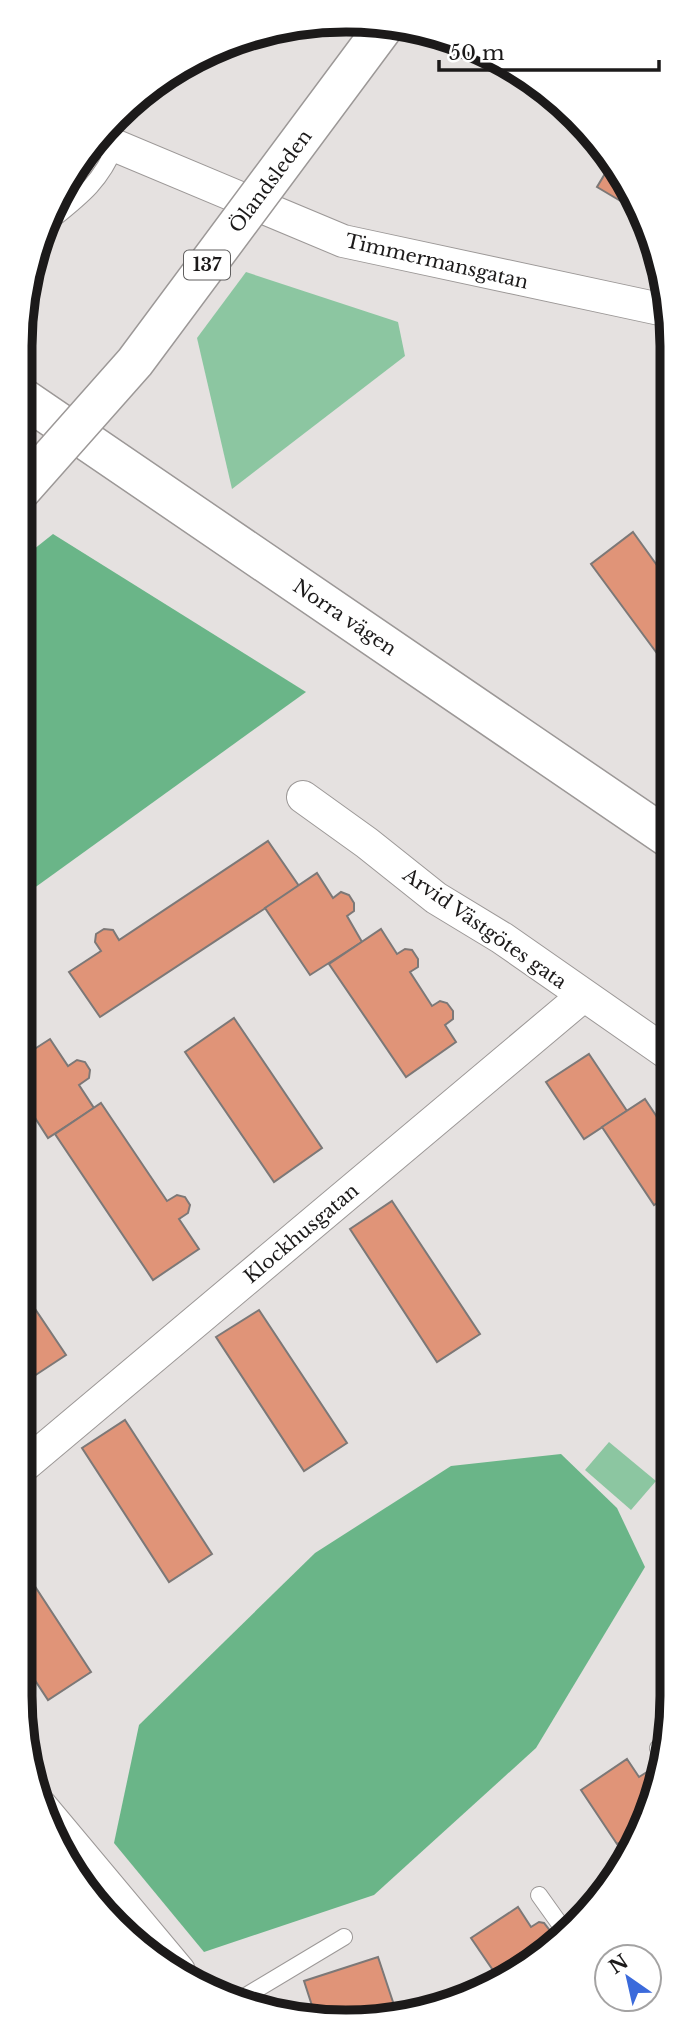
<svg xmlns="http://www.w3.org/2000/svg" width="691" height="2041" font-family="'Libre Baskerville',serif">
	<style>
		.green { fill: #8cc6a1 }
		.forest { fill: #6ab588 }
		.building { fill: #e09478; stroke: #7c7877; stroke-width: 2 }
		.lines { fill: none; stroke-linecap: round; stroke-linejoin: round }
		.service-casing { stroke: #9c9897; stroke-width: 18 }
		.minor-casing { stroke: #9c9897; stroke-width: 34 }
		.secondary-casing { stroke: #9c9897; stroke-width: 41 }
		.service { stroke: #fff; stroke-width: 16 }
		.minor { stroke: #fff; stroke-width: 32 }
		.secondary { stroke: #fff; stroke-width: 38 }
		.primary-bridge-casing { stroke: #9c9897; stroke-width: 41; stroke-linecap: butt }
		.primary-bridge { stroke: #fff; stroke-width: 38 }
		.labels { text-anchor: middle; stroke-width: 5; stroke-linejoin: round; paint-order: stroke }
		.shield { fill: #fff; stroke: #605f5f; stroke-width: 2 }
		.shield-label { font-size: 18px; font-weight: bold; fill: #1c1a1a }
		.street-label { font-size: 19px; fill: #1c1a1a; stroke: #fff }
		.rim { fill: none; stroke: #1c1a1a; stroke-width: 9 }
	</style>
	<rect width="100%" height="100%" fill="#e5e1e0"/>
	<g class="green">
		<path d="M246,272L398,322L405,356L232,489L197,338Z"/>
		<path d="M609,1442L656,1481L631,1510L585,1470Z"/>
	</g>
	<g class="forest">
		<path d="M53,534L306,692L19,899V561Z"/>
		<path d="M561,1454L617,1508L645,1567L536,1748L374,1895L204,1952L114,1843L139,1725L315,1553L451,1466Z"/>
	</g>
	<g class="building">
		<path d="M612,162L638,202L639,212L597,187Z"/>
		<path d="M633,532L669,582L670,671L591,564Z"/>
		<path d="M268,841L299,886L100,1017L69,972L101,951L95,942L96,934L104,929L113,930L119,940Z"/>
		<path d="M317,873L333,898L341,892L349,895L354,903V911L347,916L362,942L310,975L265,908Z"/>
		<path d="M381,929L397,954L405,949L412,950L418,959V967L410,972L432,1006L440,1001L447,1003L453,1011V1019L445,1025L456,1042L406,1077L329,964Z"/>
		<path d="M234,1018L322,1148L274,1182L185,1052Z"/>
		<path d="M50,1039L68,1066L77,1060L85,1062L90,1070L89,1078L79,1085L94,1108L48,1138L19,1093V1059Z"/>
		<path d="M589,1054L627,1111L584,1139L546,1082Z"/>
		<path d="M645,1099L671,1138V1194L654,1205L602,1127Z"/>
		<path d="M101,1103L167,1201L177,1195L185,1197L190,1205L188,1213L179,1219L199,1249L153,1280L55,1134Z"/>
		<path d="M392,1201L480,1334L437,1362L350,1229Z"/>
		<path d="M19,1285L66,1355L22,1384L19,1380Z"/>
		<path d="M259,1310L347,1443L304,1471L216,1337Z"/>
		<path d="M125,1420L212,1554L169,1582L82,1448Z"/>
		<path d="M19,1562L91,1672L48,1700L19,1656Z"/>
		<path d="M627,1759L639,1777L647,1772L652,1773L659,1782L657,1788L650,1793L653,1797L629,1849L624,1840L617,1844L581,1790Z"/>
		<path d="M518,1907L531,1927L539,1922L544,1923L551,1932L549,1938L541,1943L545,1949L527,1967L499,1979L471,1938Z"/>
		<path d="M378,1957L394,2005L363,2015L316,2018L304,1981Z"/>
	</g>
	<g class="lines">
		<g class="service-casing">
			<g id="service">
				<path d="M51,221C81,197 101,182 116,145"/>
				<path d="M658,1748L664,1757"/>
				<path d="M539,1895L564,1930"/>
				<path d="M239,2000L344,1937"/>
			</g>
		</g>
		<g class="minor-casing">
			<g id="minor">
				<path d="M97,138L343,241L669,311"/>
				<path d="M303,797L367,843L436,898L502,938L670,1055"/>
				<path d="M19,1470L583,996"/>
				<path d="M41,1806L179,1971"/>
			</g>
		</g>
		<g class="secondary-casing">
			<path id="secondary" d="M19,395L670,839"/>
		</g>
		<use href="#service" class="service"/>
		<use href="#minor" class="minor"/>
		<use href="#secondary" class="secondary"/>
		<g class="primary-bridge-casing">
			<path id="primary-bridge" d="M19,493L135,362L384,27"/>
		</g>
		<use href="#primary-bridge" class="primary-bridge"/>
	</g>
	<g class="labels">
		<rect class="shield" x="184" y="250.5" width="46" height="29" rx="5"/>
		<g class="shield-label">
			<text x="207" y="271">137</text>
		</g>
		<g class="street-label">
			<text transform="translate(270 181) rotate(-53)" y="7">Ölandsleden</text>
			<text transform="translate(437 261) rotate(13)" y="7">Timmermansgatan</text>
			<text transform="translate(345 617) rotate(34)" y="7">Norra vägen</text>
			<text transform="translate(485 928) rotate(35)" y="7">Arvid Västgötes gata</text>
			<text transform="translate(301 1233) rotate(-40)" y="7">Klockhusgatan</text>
		</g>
	</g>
	<path d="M0 0H691V2041H0ZM346 32H346A314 314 0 0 1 660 346V1696A314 314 0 0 1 346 2010H346A314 314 0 0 1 32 1696V346A314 314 0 0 1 346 32Z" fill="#fff" fill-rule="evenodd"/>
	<path class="rim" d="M346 32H346A314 314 0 0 1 660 346V1696A314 314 0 0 1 346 2010H346A314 314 0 0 1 32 1696V346A314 314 0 0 1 346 32Z"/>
	<g transform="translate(628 1978) rotate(326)"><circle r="33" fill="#ffffff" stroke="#a4a3a3" stroke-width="2"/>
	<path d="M0-5L12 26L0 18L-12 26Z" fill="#3b6adb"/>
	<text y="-10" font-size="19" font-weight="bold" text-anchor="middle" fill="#1c1a1a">N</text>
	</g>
	<path d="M439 60v10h220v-10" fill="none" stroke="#1c1a1a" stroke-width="3.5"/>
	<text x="449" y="60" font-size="21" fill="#1c1a1a" stroke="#ffffff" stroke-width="5" paint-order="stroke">50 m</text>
</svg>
